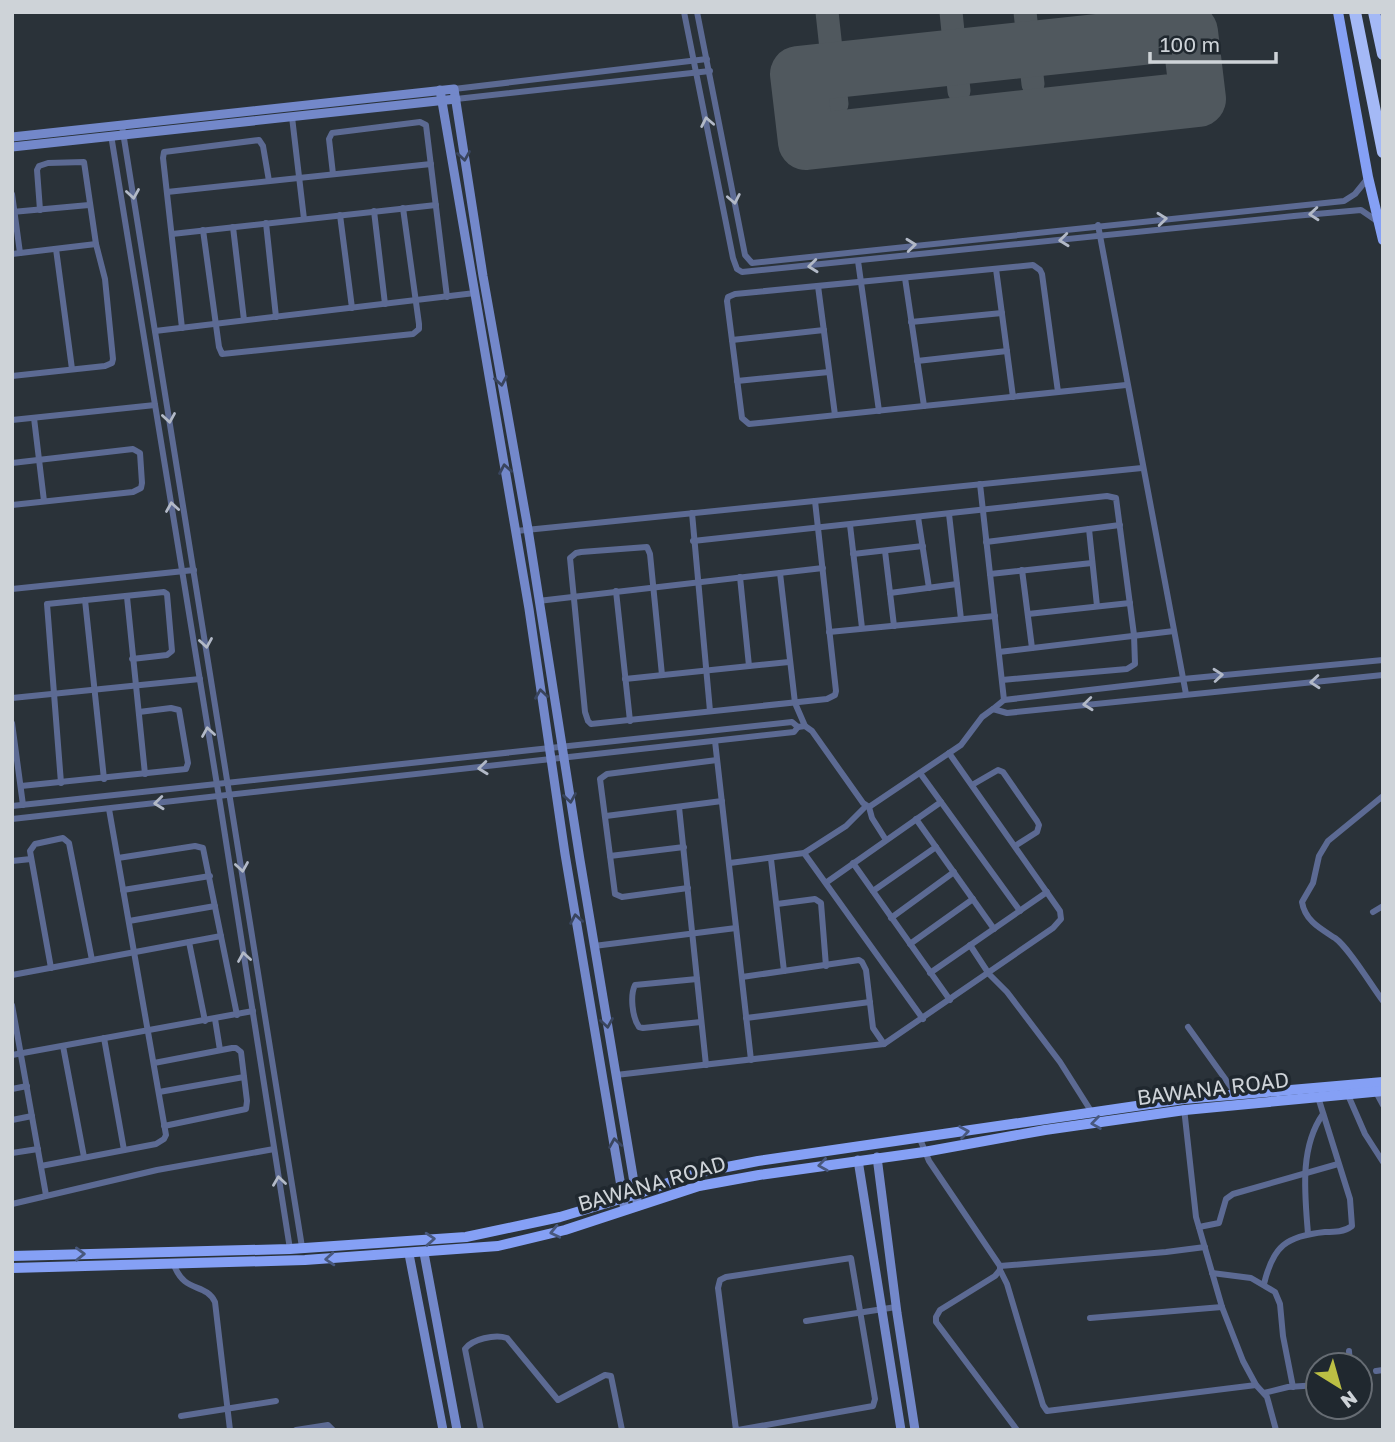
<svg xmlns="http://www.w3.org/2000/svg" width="1395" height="1442" font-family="'Golos Text',sans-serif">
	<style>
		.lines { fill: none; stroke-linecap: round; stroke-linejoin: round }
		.taxiway { stroke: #50585e; stroke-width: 23 }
		.runway { stroke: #50585e; stroke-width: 56 }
		.street { stroke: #5c6a93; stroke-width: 6 }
		.secondary { stroke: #7388ca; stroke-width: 9 }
		.primary { stroke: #85a0f5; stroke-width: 10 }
		.highway { stroke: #a4b9f6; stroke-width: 12 }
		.oneway { stroke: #b2b9c7 }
		.oneway2 { stroke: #39455e }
		.oneway3 { stroke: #48587e }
		.labels { text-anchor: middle; stroke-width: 7; stroke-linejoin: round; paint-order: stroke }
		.street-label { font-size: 21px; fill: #ced3d8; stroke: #20282f }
	</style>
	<rect width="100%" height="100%" fill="#2a3239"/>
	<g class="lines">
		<g class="taxiway">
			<path d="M827,12L837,104"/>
			<path d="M951,12L959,91"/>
			<path d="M1025,12L1033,84"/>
		</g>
		<path class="runway" d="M1190,32L1198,99L806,142L798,74Z"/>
		<g class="street">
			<path d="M684,12L733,258L737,269L742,272L1294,216L1361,210L1377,221"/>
			<path d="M697,12L745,255L752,263L1344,201L1355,194L1368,178"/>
			<path d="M454,89L707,59"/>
			<path d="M456,99L710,71"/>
			<path d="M292,117L304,219"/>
			<path d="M122,126L302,1247"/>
			<path d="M111,135L219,797L290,1249"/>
			<path d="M333,174L329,139L332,133L420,122L426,125L447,297"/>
			<path d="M167,192L431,164"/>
			<path d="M12,194L20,253"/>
			<path d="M374,211L385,304"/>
			<path d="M12,212L89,205"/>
			<path d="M340,215L352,308"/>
			<path d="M266,223L276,317"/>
			<path d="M1098,225L1186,694"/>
			<path d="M233,227L244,320"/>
			<path d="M203,230L219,347L222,354L413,334L419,329V324L403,208"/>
			<path d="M172,234L436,205"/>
			<path d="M56,249L72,369"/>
			<path d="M12,254L96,244"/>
			<path d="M858,261L879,411"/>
			<path d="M996,269L1013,397"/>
			<path d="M905,278L924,406"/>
			<path d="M818,286L835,415"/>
			<path d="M911,322L1002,313"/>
			<path d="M182,328L163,158L164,152L259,140L263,146L269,181"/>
			<path d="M155,331L475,293"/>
			<path d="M732,340L824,330"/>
			<path d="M917,361L1007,351"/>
			<path d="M12,376L105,366L112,363L113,359L105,279L96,244L84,162L48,163L39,166L37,170L40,210"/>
			<path d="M737,381L829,372"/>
			<path d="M1058,392L1042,274L1040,270L1033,265L735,294L728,297L727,301L742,418L749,424L1126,385"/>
			<path d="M34,418L44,501"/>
			<path d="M12,420L155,405"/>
			<path d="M12,463L133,449L140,453L142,483L141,488L133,492L12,505"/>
			<path d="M980,484L1004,700"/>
			<path d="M692,513L710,711"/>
			<path d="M949,514L961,619"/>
			<path d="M918,517L929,588"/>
			<path d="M850,525L862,628"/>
			<path d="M1089,529L1097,606"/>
			<path d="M516,531L1142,468"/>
			<path d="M693,541L1107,496L1116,498L1134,635L1135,664L1127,669L1002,680"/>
			<path d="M986,542L1120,525"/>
			<path d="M885,551L894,626"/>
			<path d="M853,554L923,546"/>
			<path d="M1022,570L1032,648"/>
			<path d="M780,573L795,703L805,726"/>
			<path d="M990,574L1092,563"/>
			<path d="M740,577L749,666"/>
			<path d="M12,589L194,570"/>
			<path d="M616,591L630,721"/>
			<path d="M890,593L957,584"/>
			<path d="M127,597L145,774"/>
			<path d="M85,600L104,779"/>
			<path d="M538,601L823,568"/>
			<path d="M1028,614L1130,603"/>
			<path d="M829,632L995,616"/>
			<path d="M999,652L1174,631"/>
			<path d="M1383,660L1183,679L1004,700L993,709L1007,713L1383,675"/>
			<path d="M662,675L650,554L647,547L581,552L576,553L570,558L585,712L588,721L591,724L827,699L835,695L836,691L815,501"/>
			<path d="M625,679L789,662"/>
			<path d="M12,698L200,679"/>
			<path d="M12,723L23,805"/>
			<path d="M798,727L805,726L812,731L863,803L869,807L961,745L982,717L993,709"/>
			<path d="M715,741L751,1060"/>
			<path d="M920,773L1020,911"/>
			<path d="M61,783L47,604L164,592L167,594L172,651L167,655L132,659"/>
			<path d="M972,785L998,770L1003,772L1037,821L1039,825L1037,832L1015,846"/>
			<path d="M21,786L186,769L188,763L179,710L171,708L139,712"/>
			<path d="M1383,796L1328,841L1319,856L1313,883L1302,902C1305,921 1321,929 1335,938C1349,948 1371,985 1383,1001"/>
			<path d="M12,806L792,722L798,727L794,732L12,819"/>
			<path d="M679,807L706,1065"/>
			<path d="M869,807L872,818L886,840"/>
			<path d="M606,816L722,801"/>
			<path d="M916,819L994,929"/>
			<path d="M804,853L923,1019"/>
			<path d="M610,856L684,847"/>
			<path d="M118,858L195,846L203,848L237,1015"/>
			<path d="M771,859L784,971"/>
			<path d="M12,861L31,859"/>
			<path d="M730,863L804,853L846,826L866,806"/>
			<path d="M853,863L950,1000"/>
			<path d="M827,882L941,802"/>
			<path d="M688,888L622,897L615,894L600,779L607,774L717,760"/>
			<path d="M123,890L210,876"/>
			<path d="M873,891L936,847"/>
			<path d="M777,904L815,899L821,903L826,966"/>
			<path d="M1373,912L1383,906"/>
			<path d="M891,918L954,872"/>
			<path d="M129,921L215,906"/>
			<path d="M189,942L205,1021"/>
			<path d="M910,944L973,899"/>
			<path d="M970,945L989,974L1007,992L1060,1062L1091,1111"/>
			<path d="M594,946L736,928"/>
			<path d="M51,968L30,851L35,844L63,838L69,843L92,960"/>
			<path d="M930,973L1047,892"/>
			<path d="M12,975L221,936"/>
			<path d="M742,977L859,960L862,962L866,970L873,1028L884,1044"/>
			<path d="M697,979L635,985C630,995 632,1017 639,1027L643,1028L701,1022"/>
			<path d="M12,1005L46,1195"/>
			<path d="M746,1018L870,1002"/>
			<path d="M215,1019L220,1050"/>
			<path d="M1188,1027L1236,1094"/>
			<path d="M104,1038L124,1150"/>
			<path d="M63,1046L84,1157"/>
			<path d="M12,1055L253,1011"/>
			<path d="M154,1063L232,1048H236L241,1052L247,1101L246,1109L164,1126"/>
			<path d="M616,1075L884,1044L1053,928L1061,919L1060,911L949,753"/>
			<path d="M12,1089L27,1086"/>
			<path d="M159,1092L244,1077"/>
			<path d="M1376,1092L1383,1105"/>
			<path d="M1348,1095L1365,1134L1383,1162"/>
			<path d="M1184,1108L1196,1217L1222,1307L1243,1361L1256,1385L1267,1397L1276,1430"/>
			<path d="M12,1120L32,1116"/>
			<path d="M920,1139L929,1161L1000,1266V1270L995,1276L940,1310L936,1317V1322L1017,1430"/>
			<path d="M12,1153L38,1149"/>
			<path d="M41,1166L156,1144L164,1139L166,1135L109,809"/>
			<path d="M12,1204L157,1170L274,1149"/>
			<path d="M1199,1227L1219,1223L1226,1199L1233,1194L1338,1164"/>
			<path d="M1308,1234C1305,1195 1299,1148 1323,1114"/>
			<path d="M174,1265C185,1294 205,1282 215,1302L230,1430"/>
			<path d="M1000,1266L1166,1252L1205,1247"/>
			<path d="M1000,1270L1007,1284L1043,1405L1047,1411L1256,1385"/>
			<path d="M1212,1273L1251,1278L1275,1292L1280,1304L1283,1336L1293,1387"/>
			<path d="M1264,1284C1273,1246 1286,1236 1325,1232C1335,1232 1344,1232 1352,1226L1350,1199L1318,1097"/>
			<path d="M1090,1318L1222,1307"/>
			<path d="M806,1321L896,1307"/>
			<path d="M1349,1351L1350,1365"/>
			<path d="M1376,1371L1383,1370"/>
			<path d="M1264,1393L1288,1387L1318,1385"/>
			<path d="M181,1416L276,1401"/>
			<path d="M296,1430L328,1425L333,1430"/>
			<path d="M481,1430L465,1349C472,1339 495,1334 507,1338L558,1400L605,1375L611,1376L622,1430"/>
			<path d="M736,1430L718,1288L720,1280L726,1277L851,1258L875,1399L873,1406L738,1430"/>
		</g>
		<g class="secondary">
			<path d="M440,90L529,609L565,854L625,1210"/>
			<path d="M12,137L454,89L483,276L528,529L580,860L638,1206"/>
			<path d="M12,147L456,99"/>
			<path d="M877,1157L897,1313L915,1430"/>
			<path d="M858,1160L901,1430"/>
			<path d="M424,1253L457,1430"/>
			<path d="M409,1254L443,1430"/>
		</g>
		<g class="primary">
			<path d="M1338,12L1368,177L1383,240"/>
			<path d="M12,1256L290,1249L466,1237L560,1217L637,1194L696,1173L758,1161L1184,1099L1383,1082"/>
			<path d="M12,1268L305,1260L498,1246L565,1230L699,1186L759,1175L924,1152L1045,1130L1185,1110L1383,1091"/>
		</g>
		<g class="highway">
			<path d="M1355,12L1383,152"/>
			<path d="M1374,12L1383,54"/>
		</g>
	</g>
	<defs><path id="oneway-chevron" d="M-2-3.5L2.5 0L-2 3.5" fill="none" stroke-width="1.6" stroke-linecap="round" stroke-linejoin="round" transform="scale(1.75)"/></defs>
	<g class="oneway">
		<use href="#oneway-chevron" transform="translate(707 122) rotate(-101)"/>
		<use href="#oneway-chevron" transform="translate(133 194) rotate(81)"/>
		<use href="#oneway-chevron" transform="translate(734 199) rotate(79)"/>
		<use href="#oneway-chevron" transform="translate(1314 214) rotate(175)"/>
		<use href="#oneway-chevron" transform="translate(1162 219) rotate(-6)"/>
		<use href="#oneway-chevron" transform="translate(1064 240) rotate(174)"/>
		<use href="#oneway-chevron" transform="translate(911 245) rotate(-6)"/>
		<use href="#oneway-chevron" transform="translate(813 266) rotate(174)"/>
		<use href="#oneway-chevron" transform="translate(169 418) rotate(81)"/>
		<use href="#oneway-chevron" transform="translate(172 507) rotate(-99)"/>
		<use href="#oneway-chevron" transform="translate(206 643) rotate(81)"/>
		<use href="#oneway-chevron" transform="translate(1218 675) rotate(-5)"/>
		<use href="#oneway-chevron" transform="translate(1315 682) rotate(175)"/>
		<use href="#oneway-chevron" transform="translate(1088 704) rotate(174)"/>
		<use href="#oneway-chevron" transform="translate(208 732) rotate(-99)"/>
		<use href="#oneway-chevron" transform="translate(483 768) rotate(174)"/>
		<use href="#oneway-chevron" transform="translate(159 803) rotate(174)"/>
		<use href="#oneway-chevron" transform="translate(242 867) rotate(81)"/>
		<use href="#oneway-chevron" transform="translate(244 957) rotate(-99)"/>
		<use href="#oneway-chevron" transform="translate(279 1181) rotate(-98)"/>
	</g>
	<g class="oneway2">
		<use href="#oneway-chevron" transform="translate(464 156) rotate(81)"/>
		<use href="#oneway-chevron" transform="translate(501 381) rotate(80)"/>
		<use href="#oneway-chevron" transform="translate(505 469) rotate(-100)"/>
		<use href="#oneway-chevron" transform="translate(541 694) rotate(-98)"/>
		<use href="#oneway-chevron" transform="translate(570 798) rotate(81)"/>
		<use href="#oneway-chevron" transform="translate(576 919) rotate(-100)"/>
		<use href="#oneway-chevron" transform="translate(607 1023) rotate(81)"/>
		<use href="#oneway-chevron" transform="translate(615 1143) rotate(-99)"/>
	</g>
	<g class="oneway3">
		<use href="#oneway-chevron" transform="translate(1096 1123) rotate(172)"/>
		<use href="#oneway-chevron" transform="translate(964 1132) rotate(-9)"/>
		<use href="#oneway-chevron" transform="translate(823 1165) rotate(172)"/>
		<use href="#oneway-chevron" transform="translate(555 1232) rotate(167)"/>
		<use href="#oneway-chevron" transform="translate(430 1239) rotate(-4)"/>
		<use href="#oneway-chevron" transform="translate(80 1254) rotate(-1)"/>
		<use href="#oneway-chevron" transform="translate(330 1259) rotate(176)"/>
	</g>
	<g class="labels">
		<g class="street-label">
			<text transform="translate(1213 1089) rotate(-7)" y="7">BAWANA ROAD</text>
			<text transform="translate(652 1184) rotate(-16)" y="7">BAWANA ROAD</text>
		</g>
	</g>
	<rect width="1395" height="1442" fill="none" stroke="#ced3d8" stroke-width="28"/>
	<g transform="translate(1339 1386) rotate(143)"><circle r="33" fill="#20282f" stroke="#666c73" stroke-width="2"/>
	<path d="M0-5L12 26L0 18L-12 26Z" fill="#bcbf44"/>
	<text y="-10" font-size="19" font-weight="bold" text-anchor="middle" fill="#ced3d8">N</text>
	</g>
	<path d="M1150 52v10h126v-10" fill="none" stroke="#ced3d8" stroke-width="3.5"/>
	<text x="1160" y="52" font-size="21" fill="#ced3d8" stroke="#20282f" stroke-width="5" paint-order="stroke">100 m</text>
</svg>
